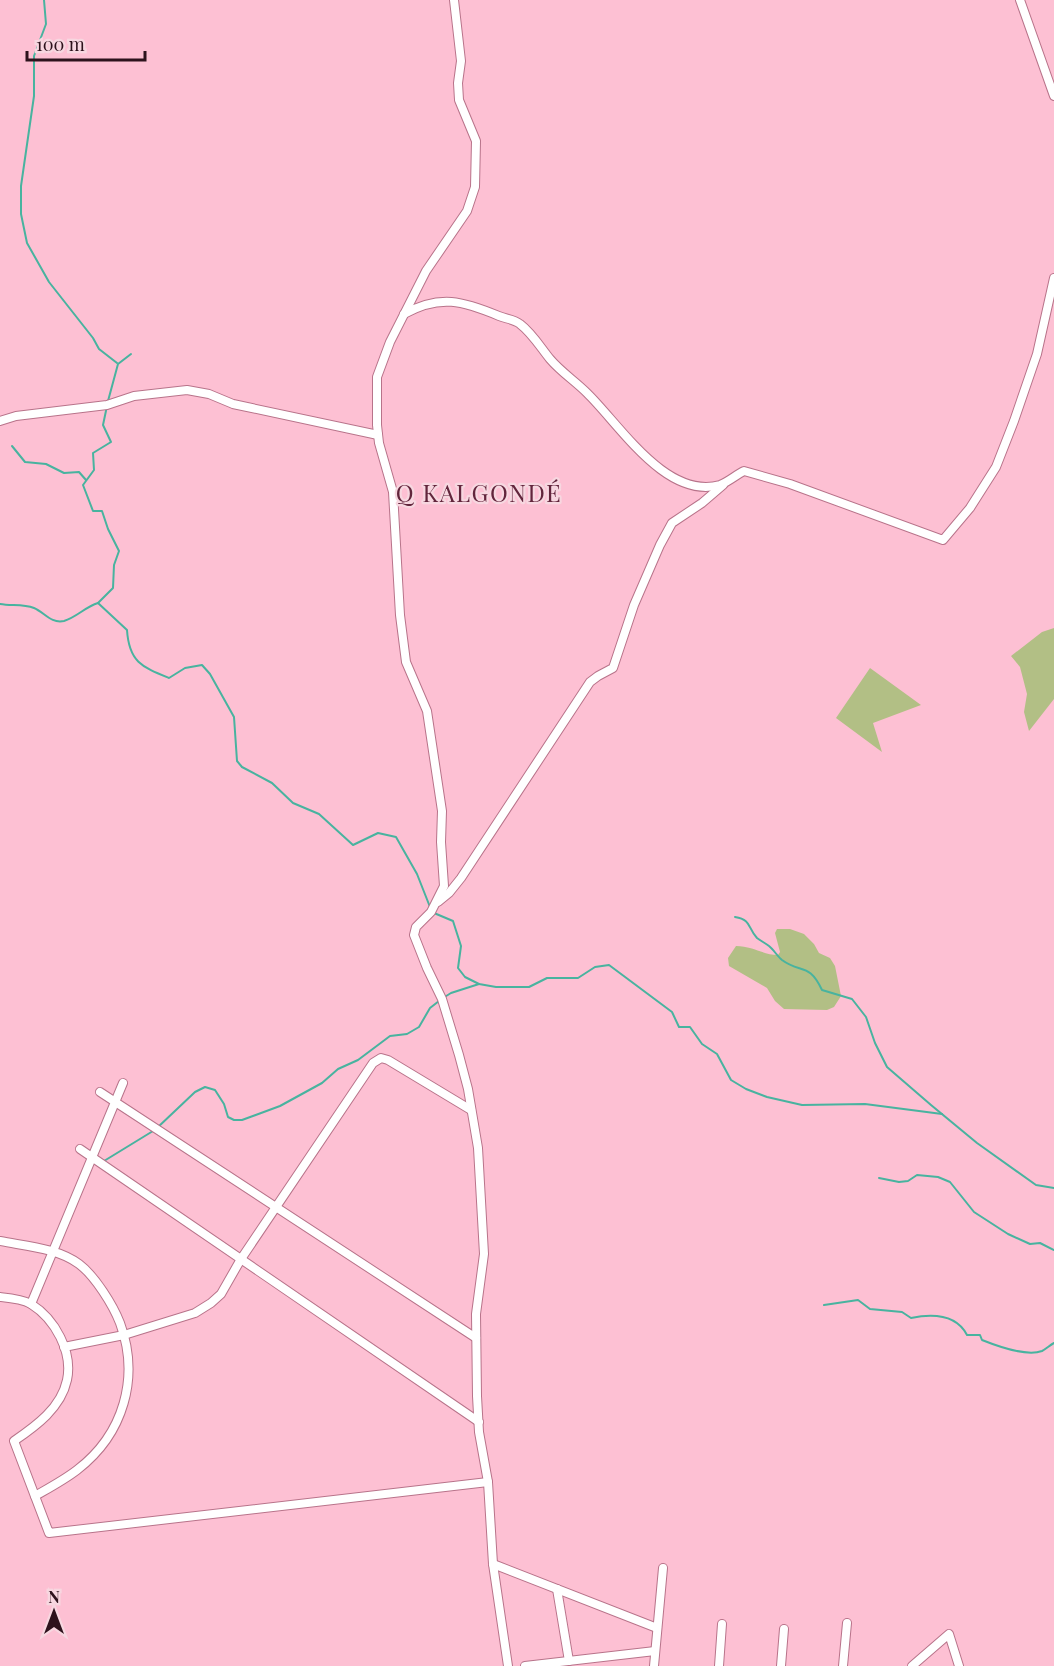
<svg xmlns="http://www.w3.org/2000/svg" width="1054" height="1666" font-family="'Playfair Display',serif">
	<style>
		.green { fill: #b2bf85 }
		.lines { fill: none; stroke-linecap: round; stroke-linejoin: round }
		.stream { stroke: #48b39f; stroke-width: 2 }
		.minor-casing { stroke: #b8738a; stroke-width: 10 }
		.minor { stroke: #fff; stroke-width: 8 }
		.labels { text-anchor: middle; stroke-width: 4.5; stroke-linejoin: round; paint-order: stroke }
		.quarter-label { font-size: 24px; letter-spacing: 1.5px; fill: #62253c; stroke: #f7d7e0 }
	</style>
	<rect width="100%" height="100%" fill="#fdc0d3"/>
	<g class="green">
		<path d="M1054,628V699L1029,731L1024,712L1027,694L1020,667L1011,656L1042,632Z"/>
		<path d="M870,668L921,705L873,723L882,752L836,718Z"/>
		<path d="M777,929H790L804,934L814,944L819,953L830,958L835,966L841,996L834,1007L827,1010L784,1009L775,1001L767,988L729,966L728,958L736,946C753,946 763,955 778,955L780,952L775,933Z"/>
	</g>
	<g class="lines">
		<g class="stream">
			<path d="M44,0L46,24L34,56V96L21,186V214L27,243L49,282L93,338L99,349L117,363"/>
			<path d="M108,401L118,364L131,354"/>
			<path d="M107,406L103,425L111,442L93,453L94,470L83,485L93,511H102L108,529L119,551L114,565L113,588L98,603L127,630C129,662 142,667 169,678L185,668L202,665L210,674L234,717L237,761L242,767L272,783L293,803L319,814L353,845L378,833L396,837L417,874L430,907"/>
			<path d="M12,446L25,462L46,464L64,473L79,472L86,480"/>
			<path d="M0,604C11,606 23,604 34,608C44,612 51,624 64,621C77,617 85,607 98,603"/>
			<path d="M434,913L453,921L461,946L458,968L465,977L479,984L496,987H529L547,978H578L595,967L609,965L672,1012L679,1027H690L702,1044L717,1054L731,1080L746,1089L767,1097L802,1105L865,1104L942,1114"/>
			<path d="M735,917C752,920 747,927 757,938C761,941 765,943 769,946C774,950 777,956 782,960C801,974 809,962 822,990L852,999L866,1017L875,1043L887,1067L931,1105L977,1143L1036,1185L1054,1188"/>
			<path d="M443,998L451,993L479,984"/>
			<path d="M157,1128L195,1092L205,1087L215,1090L224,1104L228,1117L234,1120H242L280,1106L322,1083L338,1069L358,1060L390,1036L407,1034L419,1027L430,1008L439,1001"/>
			<path d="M104,1161L153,1131"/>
			<path d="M879,1178L899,1182L908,1181L917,1175L938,1177L950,1182L974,1212L1008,1234L1030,1244L1040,1243L1054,1250"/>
			<path d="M824,1305L858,1300L870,1309L902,1312L911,1318C931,1314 956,1314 967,1335H980L982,1340C997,1346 1026,1357 1042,1351C1046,1349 1050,1345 1054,1343"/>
		</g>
		<g class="minor-casing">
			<g id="minor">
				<path d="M454,0L461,61L458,83L459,100L476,141L475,187L467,211L426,271L390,342L377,377V425L379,443L393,492L400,615L406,662L427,711L442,811L441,842L444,886L431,912L416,927L414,935L427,968L442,999L459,1055L468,1089L478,1148L484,1254L476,1314L477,1396L479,1432L488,1482L493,1564L508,1666"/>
				<path d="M1020,0L1054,96"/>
				<path d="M404,314C440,294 463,301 499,316C506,319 514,319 520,324C532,333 541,348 550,359C561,372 575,381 587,393C620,425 666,500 720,485C728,482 736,475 744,471L790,484L943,540L970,508L996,467L1014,421L1037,354L1054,278"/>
				<path d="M0,421L16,416L107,405L134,396L187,390L209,394L233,404L378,435"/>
				<path d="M438,902L449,893L461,878L590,682L598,676L613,668L634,605L660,545L672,523L702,503L723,485"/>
				<path d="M100,1092L476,1338"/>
				<path d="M80,1149L479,1422"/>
				<path d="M0,1241C25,1246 58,1248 79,1264C95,1276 113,1305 120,1323C140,1377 124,1434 77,1470C64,1480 49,1488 35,1496"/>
				<path d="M0,1297C10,1298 22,1299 31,1304C55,1319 73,1352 67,1380C61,1408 36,1426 14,1441L49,1533L488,1482"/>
				<path d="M31,1304L123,1083"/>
				<path d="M64,1347L124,1335L195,1313L211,1303L221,1294L241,1259L373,1063L381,1058L388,1060L471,1110"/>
				<path d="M493,1564L657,1628"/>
				<path d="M557,1589L569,1661"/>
				<path d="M525,1666L655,1651"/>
				<path d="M654,1666L663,1568"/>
				<path d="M719,1666L722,1624"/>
				<path d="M781,1666L784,1629"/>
				<path d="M843,1666L847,1623"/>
				<path d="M912,1666L949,1634L959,1666"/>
			</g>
		</g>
		<use href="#minor" class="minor"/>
	</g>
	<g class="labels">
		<g class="quarter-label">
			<text x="479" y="502">Q KALGONDÉ</text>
		</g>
	</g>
	<g transform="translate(54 1612)" stroke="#f7d7e0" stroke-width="4.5" paint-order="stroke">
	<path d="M0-4.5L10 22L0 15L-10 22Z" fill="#2d121c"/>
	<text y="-9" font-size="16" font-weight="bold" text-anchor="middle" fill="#2d121c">N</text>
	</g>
	<path d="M27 51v9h118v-9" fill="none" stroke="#2d121c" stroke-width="3"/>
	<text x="36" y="51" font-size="18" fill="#2d121c" stroke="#f7d7e0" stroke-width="4.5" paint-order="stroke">100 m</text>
</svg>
